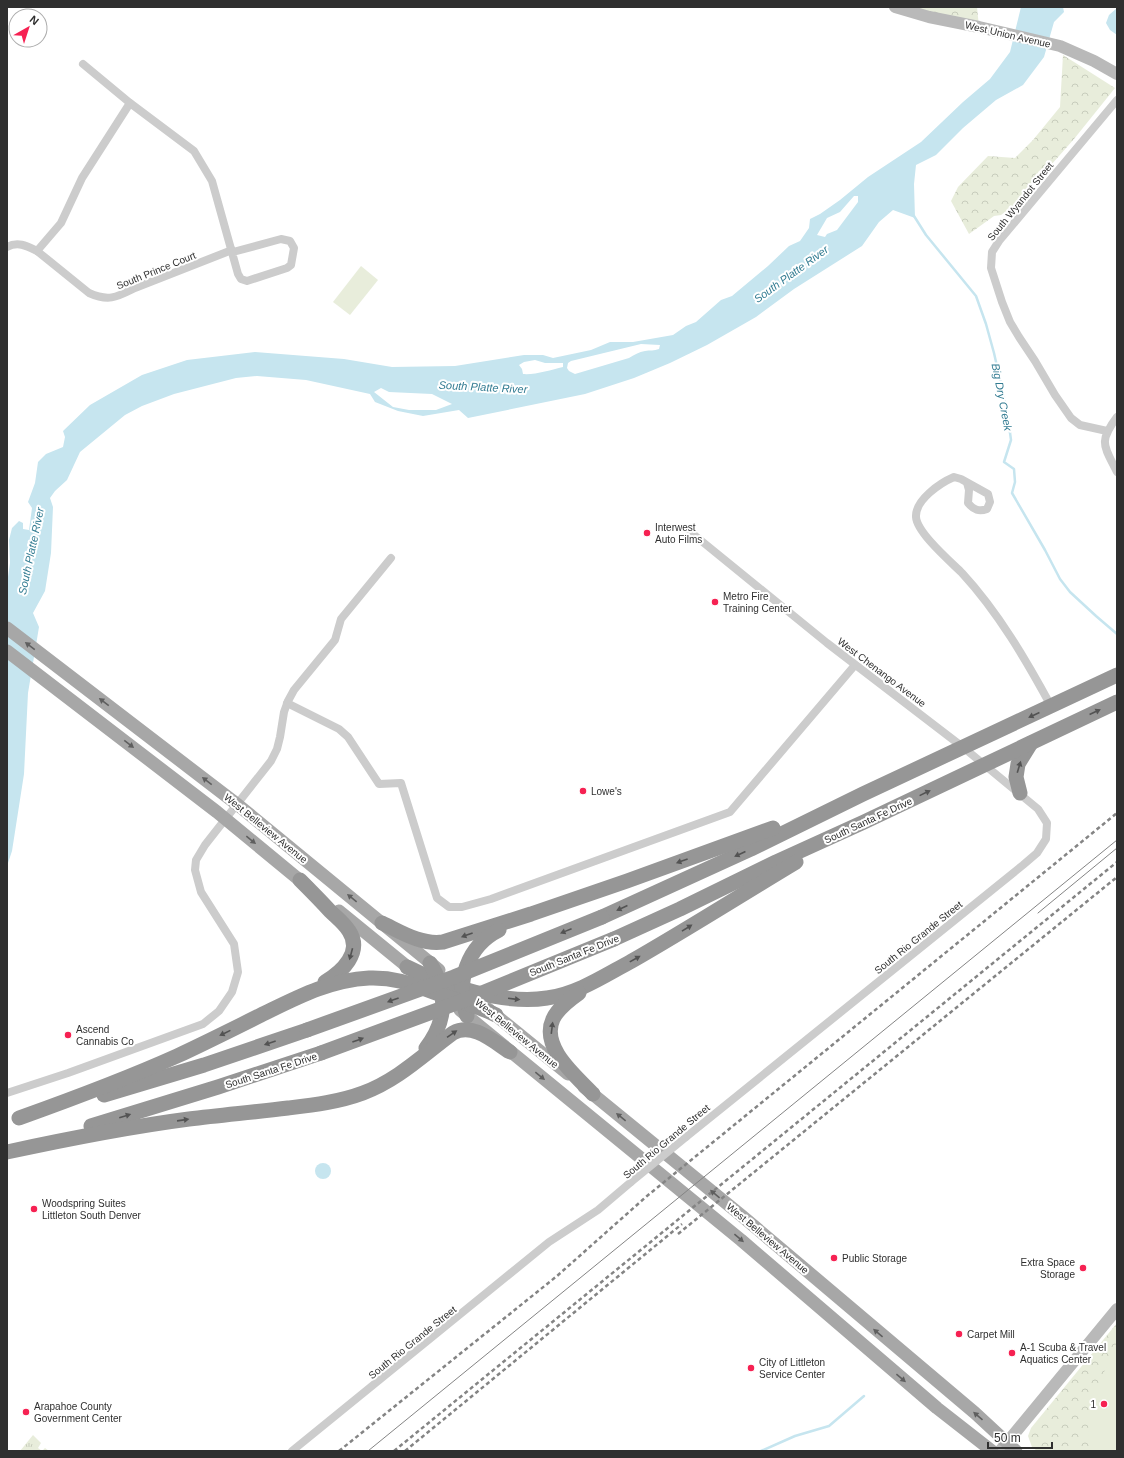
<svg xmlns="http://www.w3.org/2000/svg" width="1124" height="1458" font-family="Helvetica,sans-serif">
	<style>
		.grass { fill: url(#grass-tufts) }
		.forest { fill: url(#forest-crowns) }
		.pitch { fill: #e8eddb }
		.water { fill: #c6e5ef; fill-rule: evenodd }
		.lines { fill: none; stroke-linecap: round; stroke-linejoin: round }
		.stream { stroke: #c6e5ef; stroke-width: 2.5 }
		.street { stroke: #ccc; stroke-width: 8 }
		.secondary { stroke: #b9b9b9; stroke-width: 12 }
		.primary { stroke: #a7a7a7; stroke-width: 13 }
		.highway { stroke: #969696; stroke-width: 15 }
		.tram { stroke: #848484; stroke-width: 1 }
		.rail { stroke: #848484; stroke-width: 2.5; stroke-dasharray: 4 3; stroke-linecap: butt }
		.street-bridge { stroke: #ccc; stroke-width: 8 }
		.highway-bridge { stroke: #969696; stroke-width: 15 }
		.oneway { fill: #5f5f5f }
		.oneway2 { fill: #535353 }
		.poi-dot { fill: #f62152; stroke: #fff; stroke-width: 1.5 }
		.labels { text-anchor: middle; stroke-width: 4; stroke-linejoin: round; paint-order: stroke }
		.street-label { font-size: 10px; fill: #2f2f2f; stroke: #fff }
		.poi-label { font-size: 10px; fill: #2f2f2f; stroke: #fff; text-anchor: start }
		.water-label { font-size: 11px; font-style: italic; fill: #337c92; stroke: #fff }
	</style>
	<defs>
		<pattern id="grass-tufts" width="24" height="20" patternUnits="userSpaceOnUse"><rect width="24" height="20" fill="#e8eddb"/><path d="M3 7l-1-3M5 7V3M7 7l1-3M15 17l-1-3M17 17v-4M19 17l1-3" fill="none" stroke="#c7ccbc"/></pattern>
		<pattern id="forest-crowns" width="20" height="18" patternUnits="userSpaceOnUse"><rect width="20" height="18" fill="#e8eddb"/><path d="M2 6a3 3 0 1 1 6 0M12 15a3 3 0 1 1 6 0" fill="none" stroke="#c7ccbc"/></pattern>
	</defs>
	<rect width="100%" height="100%" fill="#fff"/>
	<path class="grass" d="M33,1435L41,1443L38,1448L42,1451L45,1448L49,1451H20Z"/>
	<g class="forest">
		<path d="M895,7H977L979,27Z"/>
		<path d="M1063,55L1115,88L1074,139L1051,165L1039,171L1022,200L1001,215L994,216L969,234L951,201L958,187L988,156L1015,158L1033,140L1060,107Z"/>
		<path d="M1117,1323V1451H1037L1032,1447L1028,1436L1031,1428Z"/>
	</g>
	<g class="pitch">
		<path d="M361,266L378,280L350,315L333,302Z"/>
		<path d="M1117,1353V1451H1090C1084,1416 1094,1381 1117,1353Z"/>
	</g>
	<g class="water">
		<path d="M1021,7H1063L1064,12L1054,22L1044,57L1023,85L996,100L963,128L936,155L916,165L914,184L915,218L893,210L879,222L862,246L794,289L756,317L707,345L670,363L634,378L585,394L468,418L459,410L423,416L398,411L375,402L370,394L306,380L257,376L236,378L174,394L142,406L125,415L80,452L67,480L55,491L50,498L53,507L51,553L45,591L33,613L39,627L28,693L24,774L12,851L7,866V584L10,563L9,540L12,528L19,521L23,523V529L29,530L32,508L28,502L35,483L38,462L46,454L63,447L65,437L63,431L90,405L142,375L187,360L255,352L344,359L392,367L455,366L524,355H543L553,358L591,350L610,342H633L673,335L686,326L696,322L721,300L732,296L768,266L789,246L800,241L809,228L810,219L820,214L840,200L868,177L921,142L963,102L990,79L1010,52ZM854,196H858V202L837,230L827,234L825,237L817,235L827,218L840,212ZM641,344L660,345L659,349C654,351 650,350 645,351C639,352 634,355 629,358L575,374L569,371L567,368L568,363L571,361ZM535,360L545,363H563V367C551,370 535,375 523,374L522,369L519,365L524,362ZM381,388L389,392L432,394L452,404L436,410H409L393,407L374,392Z"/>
		<path d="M1117,8V35L1110,30L1106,23L1109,15Z"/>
		<circle cx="323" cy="1171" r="8"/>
	</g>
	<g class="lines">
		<g class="stream">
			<path d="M914,216L926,235L976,296L986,324L994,353L1007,411L1011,440L1004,462L1014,469L1015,482L1012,493L1045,550L1060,579L1070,592L1096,616L1117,634"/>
			<path d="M761,1451L795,1436L829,1426L864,1396"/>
		</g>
		<g class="street">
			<path d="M83,64L130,103L194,151L212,181L238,274L241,279L247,281L287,268L291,265L294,248L290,241L281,239L233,252"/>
			<path d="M7,247C18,241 27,246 37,251L89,293C109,302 117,297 135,288L232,250"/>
			<path d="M37,251L61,223L82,178L130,103"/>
			<path d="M1117,417C1098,442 1104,446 1117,472"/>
			<path d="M1107,431L1080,425L1071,418L1055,395L1035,361L1019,337L1010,322L1002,302L991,268L992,252L999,241L1117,100"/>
			<path d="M967,483L969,490L968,503C974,510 979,512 987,509L990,502L988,494L961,479L954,477C940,483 915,500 916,517C917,533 951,562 962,573C998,612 1026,660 1051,706"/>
			<path d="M287,703L339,729L348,737L379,784L401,783L437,898L449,907H462L491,899L730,812L855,665"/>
			<path d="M7,1093L68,1073L203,1024L219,1011L232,992L238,972L234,944L201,892L195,870L196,860L205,845L271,761L277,749L280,737L284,712L288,701L294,690L335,640L341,619L391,558"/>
			<path d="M686,1137L1023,865L1037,853L1046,839L1047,823L1038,809L964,748L827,643L688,530"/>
			<path d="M292,1451L549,1242L598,1210L631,1182"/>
		</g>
		<g class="secondary">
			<path d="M895,7L929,17L979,27L1060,46L1094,61L1117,74"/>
			<path d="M1000,1451L1117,1309"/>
		</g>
		<g class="primary">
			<path d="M7,628L238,805L439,970"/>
			<path d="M7,651L217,812L308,887"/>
			<path d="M339,911L415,973"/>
			<path d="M488,1009L568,1074"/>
			<path d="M460,1010L741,1240L937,1408L992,1451"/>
			<path d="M584,1087L742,1216L975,1413L1016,1451"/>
		</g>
		<g class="highway">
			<path d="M1020,793L1016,777L1018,764L1031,743"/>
			<path d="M300,880C310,890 320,900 330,911C336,917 344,923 349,931C363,952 342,972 325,982"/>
			<path d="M602,917L751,849L863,794L1117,675"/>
			<path d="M382,923C401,932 421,945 443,942L531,914L627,881L773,828"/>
			<path d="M614,939L680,909L776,862L864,822L1117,702"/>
			<path d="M407,967C444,986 505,1005 547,998C577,994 604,976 630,962C686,930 741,895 796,862"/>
			<path d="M579,993C569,1000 558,1008 553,1019C540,1047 576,1076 593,1094"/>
			<path d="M467,1016C455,983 467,946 499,930"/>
			<path d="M426,1048C447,1021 448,992 430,963"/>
			<path d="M104,1095L204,1065L307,1030"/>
			<path d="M19,1118C72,1099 126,1079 177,1056C205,1043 233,1029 261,1015C296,998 329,980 369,978C398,977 416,986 442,995C460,1001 478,1006 496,1015"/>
			<path d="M91,1126L218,1087L321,1053"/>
			<path d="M7,1152C67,1139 128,1127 189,1119C222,1115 255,1112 288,1108C313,1105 339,1102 363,1093C398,1080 423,1055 453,1033C473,1022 494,1042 510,1052"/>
		</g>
		<g class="tram">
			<path d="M1038,913L1117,848"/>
			<path d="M368,1451L1117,840"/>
		</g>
		<g class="rail">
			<path d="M678,1234L1117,877"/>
			<path d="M339,1451L557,1276L647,1196L1117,813"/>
			<path d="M394,1451L1117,862"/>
			<path d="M405,1451L682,1224"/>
		</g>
		<path class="street-bridge" d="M631,1182L686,1137"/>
		<g class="highway-bridge">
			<path d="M307,1030L454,977L602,917"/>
			<path d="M321,1053L470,998L614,939"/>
		</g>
	</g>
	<defs><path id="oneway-solid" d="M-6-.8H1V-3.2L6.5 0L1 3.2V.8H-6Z"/></defs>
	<g class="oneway">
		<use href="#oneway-solid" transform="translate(30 646) rotate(-143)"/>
		<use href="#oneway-solid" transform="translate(104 702) rotate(-143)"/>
		<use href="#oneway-solid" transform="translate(129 744) rotate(38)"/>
		<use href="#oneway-solid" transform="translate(207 781) rotate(-142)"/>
		<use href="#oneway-solid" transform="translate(251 840) rotate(39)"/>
		<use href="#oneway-solid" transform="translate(352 898) rotate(-141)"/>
		<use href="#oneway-solid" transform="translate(540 1076) rotate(39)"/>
		<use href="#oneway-solid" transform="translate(621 1117) rotate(-141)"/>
		<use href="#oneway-solid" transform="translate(715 1194) rotate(-140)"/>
		<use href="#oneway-solid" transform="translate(739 1238) rotate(40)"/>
		<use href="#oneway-solid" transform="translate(878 1333) rotate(-140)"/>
		<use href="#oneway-solid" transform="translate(901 1378) rotate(40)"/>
		<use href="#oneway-solid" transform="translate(978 1416) rotate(-139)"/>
	</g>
	<g class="oneway2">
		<use href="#oneway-solid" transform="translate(1095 712) rotate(-25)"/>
		<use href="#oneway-solid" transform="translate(1034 715) rotate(155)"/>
		<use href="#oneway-solid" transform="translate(1019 767) rotate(-73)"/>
		<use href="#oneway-solid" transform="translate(925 793) rotate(-26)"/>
		<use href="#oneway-solid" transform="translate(740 854) rotate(155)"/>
		<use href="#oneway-solid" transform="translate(682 861) rotate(160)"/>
		<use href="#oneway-solid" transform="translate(622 908) rotate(155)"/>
		<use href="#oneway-solid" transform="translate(687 928) rotate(-32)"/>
		<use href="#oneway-solid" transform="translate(566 931) rotate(158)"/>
		<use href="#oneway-solid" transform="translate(467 935) rotate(160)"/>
		<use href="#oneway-solid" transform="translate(351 954) rotate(105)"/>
		<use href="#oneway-solid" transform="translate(635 959) rotate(-29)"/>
		<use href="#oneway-solid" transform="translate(514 999) rotate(7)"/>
		<use href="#oneway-solid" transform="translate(393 1000) rotate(160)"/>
		<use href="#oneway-solid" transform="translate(552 1028) rotate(-83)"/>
		<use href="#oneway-solid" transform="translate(225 1033) rotate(154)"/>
		<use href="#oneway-solid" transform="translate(452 1034) rotate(-34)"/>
		<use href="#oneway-solid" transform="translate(358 1040) rotate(-20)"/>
		<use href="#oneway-solid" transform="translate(270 1043) rotate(161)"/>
		<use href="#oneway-solid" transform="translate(125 1116) rotate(-17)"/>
		<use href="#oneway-solid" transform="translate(183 1120) rotate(-8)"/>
	</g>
	<g class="poi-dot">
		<circle cx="647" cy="533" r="4"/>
		<circle cx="715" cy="602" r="4"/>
		<circle cx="583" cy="791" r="4"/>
		<circle cx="68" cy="1035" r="4"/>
		<circle cx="34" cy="1209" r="4"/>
		<circle cx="834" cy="1258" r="4"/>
		<circle cx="1083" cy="1268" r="4"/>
		<circle cx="959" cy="1334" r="4"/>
		<circle cx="1012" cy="1353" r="4"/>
		<circle cx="751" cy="1368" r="4"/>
		<circle cx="1104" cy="1404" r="4"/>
		<circle cx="26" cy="1412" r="4"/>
	</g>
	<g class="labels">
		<g class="street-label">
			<text transform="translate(1008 34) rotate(13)" y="4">West Union Avenue</text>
			<text transform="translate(1020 201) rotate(-51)" y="4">South Wyandot Street</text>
			<text transform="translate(156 270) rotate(-22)" y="4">South Prince Court</text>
			<text transform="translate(882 672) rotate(37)" y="4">West Chenango Avenue</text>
			<text transform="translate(868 820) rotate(-25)" y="4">South Santa Fe Drive</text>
			<text transform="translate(266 828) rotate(39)" y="4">West Belleview Avenue</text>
			<text transform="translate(918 937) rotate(-39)" y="4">South Rio Grande Street</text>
			<text transform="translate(574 955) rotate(-22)" y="4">South Santa Fe Drive</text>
			<text transform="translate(517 1033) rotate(39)" y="4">West Belleview Avenue</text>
			<text transform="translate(271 1070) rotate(-18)" y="4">South Santa Fe Drive</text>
			<text transform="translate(666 1141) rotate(-40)" y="4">South Rio Grande Street</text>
			<text transform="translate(768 1238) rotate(40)" y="4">West Belleview Avenue</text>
			<text transform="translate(412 1342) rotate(-39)" y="4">South Rio Grande Street</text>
		</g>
		<g class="poi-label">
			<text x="655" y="531">Interwest<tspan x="655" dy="12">Auto Films</tspan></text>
			<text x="723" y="600">Metro Fire<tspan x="723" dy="12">Training Center</tspan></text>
			<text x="591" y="795">Lowe's</text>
			<text x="76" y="1033">Ascend<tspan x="76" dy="12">Cannabis Co</tspan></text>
			<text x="42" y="1207">Woodspring Suites<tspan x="42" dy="12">Littleton South Denver</tspan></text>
			<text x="842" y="1262">Public Storage</text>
			<text x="1075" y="1266" text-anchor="end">Extra Space<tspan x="1075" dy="12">Storage</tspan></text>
			<text x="967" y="1338">Carpet Mill</text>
			<text x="1020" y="1351">A-1 Scuba &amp; Travel<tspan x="1020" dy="12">Aquatics Center</tspan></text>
			<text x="759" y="1366">City of Littleton<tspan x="759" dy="12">Service Center</tspan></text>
			<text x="1096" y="1408" text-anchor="end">1</text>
			<text x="34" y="1410">Arapahoe County<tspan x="34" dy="12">Government Center</tspan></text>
		</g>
		<g class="water-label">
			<text transform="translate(791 274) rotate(-36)" y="4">South Platte River</text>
			<text transform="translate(483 387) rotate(3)" y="4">South Platte River</text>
			<text transform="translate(1002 397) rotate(79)" y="4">Big Dry Creek</text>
			<text transform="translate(31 551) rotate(-78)" y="4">South Platte River</text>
		</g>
	</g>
	<rect width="1124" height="1458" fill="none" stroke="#2f2f2f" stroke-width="16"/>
	<g transform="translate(28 28) rotate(39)"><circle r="19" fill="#ffffff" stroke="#acacac"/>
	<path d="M0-3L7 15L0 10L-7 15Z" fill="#f62152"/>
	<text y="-6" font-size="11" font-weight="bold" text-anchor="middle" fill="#2f2f2f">N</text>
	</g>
	<path d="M988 1442v6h64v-6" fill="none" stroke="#2f2f2f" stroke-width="2"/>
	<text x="994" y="1442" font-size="12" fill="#2f2f2f" stroke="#ffffff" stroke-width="3" paint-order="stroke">50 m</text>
</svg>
